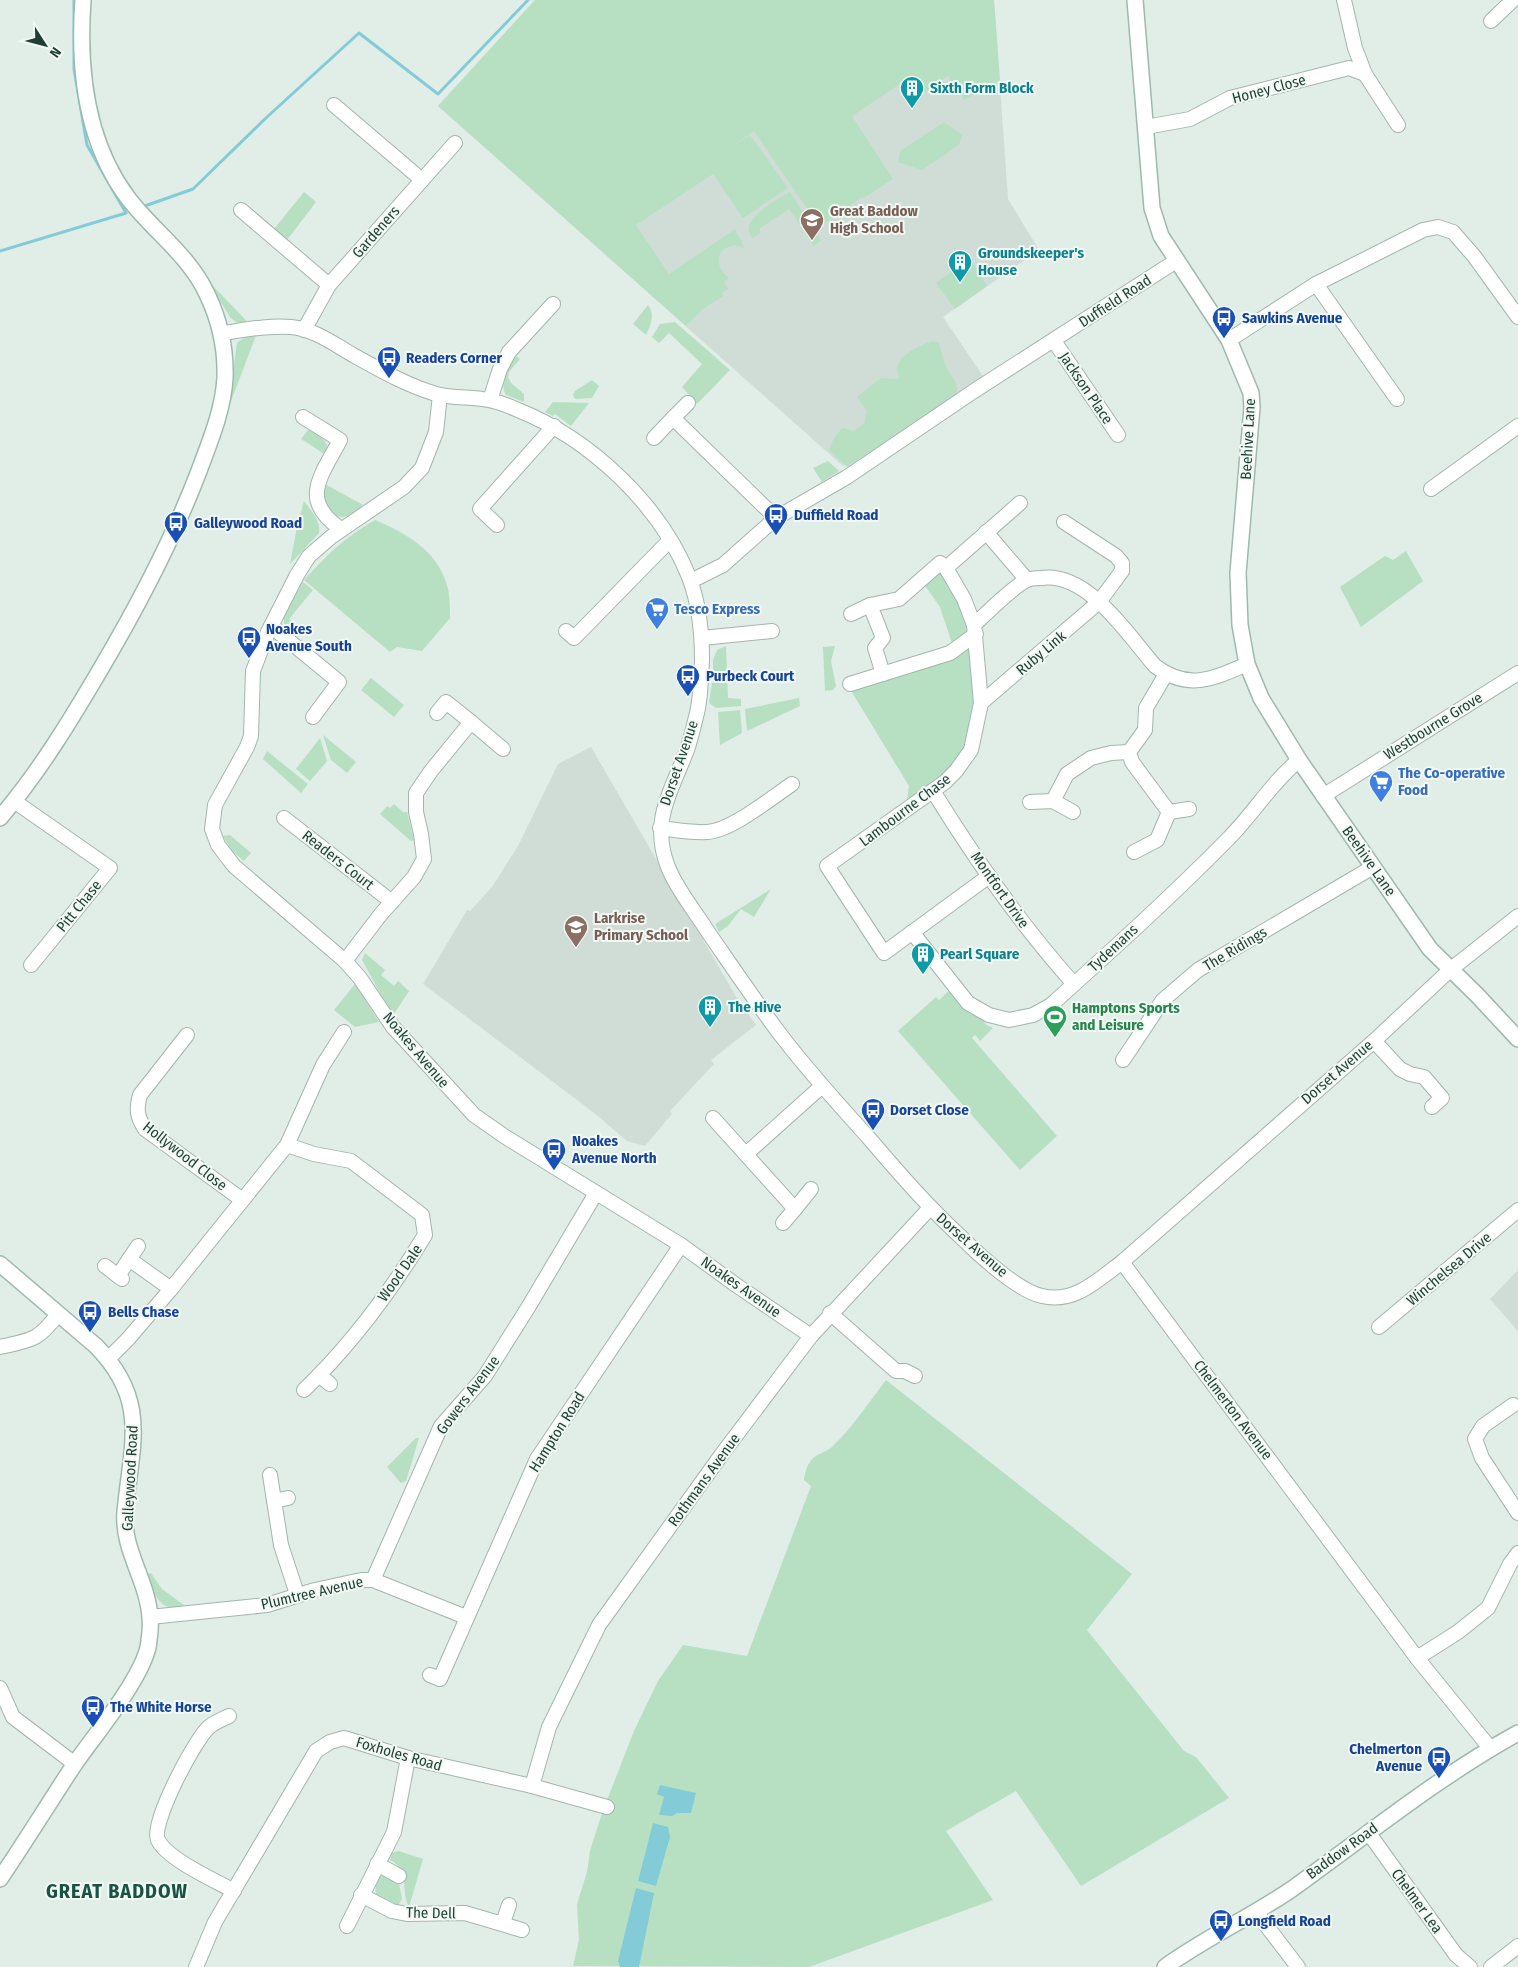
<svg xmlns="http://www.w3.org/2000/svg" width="1518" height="1967" font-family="'Fira Sans Condensed',sans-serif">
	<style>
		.built { fill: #cfddd6 }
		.green { fill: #b7e0c2 }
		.water { fill: #83ccd7 }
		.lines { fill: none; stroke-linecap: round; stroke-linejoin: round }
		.stream { stroke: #83ccd7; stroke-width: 3 }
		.street-casing { stroke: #a3b5ae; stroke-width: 16 }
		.secondary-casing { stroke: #9ebaaf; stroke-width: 18 }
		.street { stroke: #fff; stroke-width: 14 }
		.secondary { stroke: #fff; stroke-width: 15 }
		.labels { text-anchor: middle; stroke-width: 4; stroke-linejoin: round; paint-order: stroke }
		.culture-label { font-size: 15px; font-weight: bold; fill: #0d838f; stroke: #f2f9f5; text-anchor: start }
		.street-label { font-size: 15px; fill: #1f3f36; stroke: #f2f9f5 }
		.education-label { font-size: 15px; font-weight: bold; fill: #785e54; stroke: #f2f9f5; text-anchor: start }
		.transit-label { font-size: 15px; font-weight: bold; fill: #164399; stroke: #f2f9f5; text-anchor: start }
		.shop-label { font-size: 15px; font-weight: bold; fill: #366cbe; stroke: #f2f9f5; text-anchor: start }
		.leisure-label { font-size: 15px; font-weight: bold; fill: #27864d; stroke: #f2f9f5; text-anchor: start }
		.district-label { font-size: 20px; font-weight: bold; letter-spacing: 1px; fill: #195344; stroke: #f2f9f5 }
	</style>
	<rect width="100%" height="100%" fill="#e1ede7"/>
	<g class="built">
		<path d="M535,0H994L1008,199L1039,250L943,317L983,376L843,466L438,106Z"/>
		<path d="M591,747L738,1000L756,1025L711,1060L714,1064L670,1111L672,1114L645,1146L627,1141L593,1112L423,984L467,910L470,911L492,887L518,846L558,764Z"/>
		<path d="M1518,1270V1331L1490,1299Z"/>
	</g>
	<g class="green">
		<path d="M535,0H994L1000,80L964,100L948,76L921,94L915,85L908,89L903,82L852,116L893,179L864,198L862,197L815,230L821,240L814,246L789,209L759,229L761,233L752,238C737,220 777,200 790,192L805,215L810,213L754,131L734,145L750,135L788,188L743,218L713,174L636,225L669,274L735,229L745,249L735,245C715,248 714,267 729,278L724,282L728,289L722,293L723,296L703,309L686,326L438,106Z"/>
		<path d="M944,122L962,135L959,145L922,170L898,162L900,151Z"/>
		<path d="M304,192L316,202L287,240L274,229Z"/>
		<path d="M970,259L987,286L955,309L936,283Z"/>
		<path d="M208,281L243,317L248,323L236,322L230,317Z"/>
		<path d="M648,305C655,313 651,325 646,335L633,324Z"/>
		<path d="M675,322L730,370L697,404L682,387L702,364L669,333L659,343L652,337L660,324Z"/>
		<path d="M257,333L228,409V408L237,343L248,335Z"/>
		<path d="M933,341L939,343C941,350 943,359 946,367C952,379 960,382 956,397L847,467L829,450L834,438L842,428L854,431L864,424L867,411L857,397L881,378L899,379C898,373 896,368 899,362C903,354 924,343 933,341Z"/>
		<path d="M516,356L520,359L509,372L508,377L511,383L524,394V402L506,395C498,381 509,367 516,356Z"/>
		<path d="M592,380L599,386L592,398L575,399L573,395L575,391Z"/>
		<path d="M553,402L589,403L571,426L555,414L553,416L545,412Z"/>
		<path d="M308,430C319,435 331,441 326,455L301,439Z"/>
		<path d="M828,461L839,471L822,482L813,468Z"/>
		<path d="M325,484L363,505C357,510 351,517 343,517C328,518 320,496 325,484Z"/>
		<path d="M304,501C311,511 321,520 319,533L290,564L298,522Z"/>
		<path d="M375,520C404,532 436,550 446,582C450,593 450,606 450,618L422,651L397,647L390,652L304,580C328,554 344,538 375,520Z"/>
		<path d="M1406,551L1423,581L1361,627L1340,587L1385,556L1393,560Z"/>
		<path d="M941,571L951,581L973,632L953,646L940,607L923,583Z"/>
		<path d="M303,582L313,590L289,619L292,621L287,628L284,624V613Z"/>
		<path d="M974,642C974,680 982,738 955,769C943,781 920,795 906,806L909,786L850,689Z"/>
		<path d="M726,646L728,698L741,699V706L716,708L709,703L712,683L717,682V674H713V660L717,650Z"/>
		<path d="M835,646L831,661L836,686L833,690L825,691L823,647Z"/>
		<path d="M371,678L404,705L394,717L361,690Z"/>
		<path d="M799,698L800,706L747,731L745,709Z"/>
		<path d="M740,710L742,733L720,745L718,712Z"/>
		<path d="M323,735L356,762L347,773L331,760Z"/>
		<path d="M320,738L327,761L310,781L296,769Z"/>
		<path d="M267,751L308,784L301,793L263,759Z"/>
		<path d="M394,804L403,812H407L414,840L411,841L380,814L387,806L390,808Z"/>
		<path d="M230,835L251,853L244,861L232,851L223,836Z"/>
		<path d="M771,889L754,917L741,909L728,926L719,932L715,924Z"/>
		<path d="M365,953L385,970L381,975L394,986L398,981L409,991L394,1014L386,1004L362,960Z"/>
		<path d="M355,984L379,1022L355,1027L334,1010Z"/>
		<path d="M951,989L982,1017L985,1024L993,1028L980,1041L975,1035L972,1038L1057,1136L1020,1170L898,1031L936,997L939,1000Z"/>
		<path d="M886,1380L1132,1574L1087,1630L1184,1751L1196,1757L1229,1798L1081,1886L1016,1791L946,1831L993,1900L809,1967L573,1966L579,1940L577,1904L587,1872L590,1851L602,1813L634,1731L658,1681L683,1645L747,1656L811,1486L804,1480C805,1474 806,1467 810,1462C816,1453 825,1453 832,1447C853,1427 869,1402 886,1380Z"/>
		<path d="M416,1438H419L406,1481L401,1483L387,1467Z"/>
		<path d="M151,1573L162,1589L184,1605C160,1616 153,1591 147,1574Z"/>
		<path d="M399,1851L423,1859L409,1907C400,1891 411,1870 390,1860L392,1853Z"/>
		<path d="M385,1872L399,1883L402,1899L399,1904L398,1905L376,1894C374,1885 378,1877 385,1872Z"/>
	</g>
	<g class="water">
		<path d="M660,1785L696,1793L691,1813H677L672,1816L659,1815L664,1797L657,1794Z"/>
		<path d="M653,1823L668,1827L670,1837L656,1886L638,1881Z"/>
		<path d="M636,1888L654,1893L639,1967H620L618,1961Z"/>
	</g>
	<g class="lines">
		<g class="stream">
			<path d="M142,207L193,189L267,117L359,33L438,94L528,0"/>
			<path d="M0,251L126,213L87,145L74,69V0"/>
		</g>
		<g class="street-casing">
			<g id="street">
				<path d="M1344,0L1355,48L1365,74"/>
				<path d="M1491,21L1513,0"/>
				<path d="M334,105L422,180"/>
				<path d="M1146,127L1190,119L1230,98L1349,68L1365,74L1398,125"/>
				<path d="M241,210L329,285"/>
				<path d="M1316,284L1397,399"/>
				<path d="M304,330L329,285L455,143"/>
				<path d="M222,333C244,330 268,325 291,327C314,329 334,344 353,355C380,370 406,385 436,394C451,398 467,397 482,399C494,400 507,405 518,410C590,439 660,504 689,577C699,603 702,633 702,660C701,677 701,696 697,713C694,725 691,738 687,750C671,792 650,821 668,867C677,890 695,911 708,932C733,968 757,1004 783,1038C810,1073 839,1105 868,1137C898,1172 928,1207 962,1238C979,1255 1018,1291 1042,1296C1074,1304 1098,1280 1122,1262L1374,1041L1450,970L1518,916"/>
				<path d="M1229,340L1316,284L1423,230L1438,227L1453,232L1474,256L1518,317"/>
				<path d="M1054,341L1118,435"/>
				<path d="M440,395L436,432L422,468L404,487L331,537L309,556L297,575L268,632L253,671L251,736L247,747L215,805L212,829L218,845L234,866L345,961L360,978L393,1027L474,1115L504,1136L681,1245L736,1285L811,1336"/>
				<path d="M490,400L500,369L509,352L553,304"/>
				<path d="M303,417L340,440C322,475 298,500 341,529"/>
				<path d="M673,418L688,403"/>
				<path d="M654,438L673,418L776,518"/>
				<path d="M1431,489L1518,426"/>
				<path d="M497,525L480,509L554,426"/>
				<path d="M986,532L1027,580"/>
				<path d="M691,581L723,565L776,518L847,477L974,391L1176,261"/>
				<path d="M870,605L883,638L875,648L883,674"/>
				<path d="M851,614L870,605L899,599L940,563L946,568"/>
				<path d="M974,625L964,599L946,568L1020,503"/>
				<path d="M271,626L339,682L313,717"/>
				<path d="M566,631L574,638L670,540"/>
				<path d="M702,638L772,631"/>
				<path d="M850,684L950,653L976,634"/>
				<path d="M981,703L1099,602L1122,571V563L1116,556L1064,522"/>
				<path d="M437,713L446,702L471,722"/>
				<path d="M933,791C975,859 1021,925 1074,984"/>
				<path d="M1323,796L1518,673"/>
				<path d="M14,801L110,868L31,965"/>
				<path d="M1053,801L1067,774L1091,758L1111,753L1129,752"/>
				<path d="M1030,802L1053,801L1073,812"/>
				<path d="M1169,812L1189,809"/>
				<path d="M284,818L392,902"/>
				<path d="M660,828C675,830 692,833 707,832C731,831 771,798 792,784"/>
				<path d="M1134,852L1157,840L1169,812L1132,762L1129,752L1145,730L1146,708L1166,674"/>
				<path d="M989,876L884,953L827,866L945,782L956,771L971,750L981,703L974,625C987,613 1012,587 1027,580C1031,578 1037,578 1042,578C1088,572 1128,635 1155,666C1188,691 1213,679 1247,664"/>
				<path d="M912,932L968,1003L989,1015L1009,1020L1033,1015L1051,1005C1111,951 1171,897 1228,839C1253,814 1272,782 1299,760"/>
				<path d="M345,961L381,914L414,877L424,859L421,834L416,812V793L431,771L471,722L503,749"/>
				<path d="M187,1035L140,1095C136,1109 137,1117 145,1129L241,1199"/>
				<path d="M1374,1041L1400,1069L1410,1074L1424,1077L1442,1098L1432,1107"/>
				<path d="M1123,1060L1163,1000L1198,970L1373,867"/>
				<path d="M713,1118L795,1209L783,1223"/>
				<path d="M287,1145L314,1154L351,1161L422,1215L425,1235C391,1291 351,1345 304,1390"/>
				<path d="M746,1154L822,1086"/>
				<path d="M795,1209L811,1189"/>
				<path d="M129,1259L171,1289"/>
				<path d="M1122,1262L1417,1658L1490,1748"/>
				<path d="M105,1266L122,1279"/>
				<path d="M118,1276L138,1246"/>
				<path d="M830,1313L896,1371H905L915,1376"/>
				<path d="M1379,1327L1518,1210"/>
				<path d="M0,1347C31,1340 38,1341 58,1314"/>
				<path d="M109,1358L128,1339L171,1289L287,1145L323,1065L344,1032"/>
				<path d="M319,1375L330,1384"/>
				<path d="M1513,1405L1483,1426L1475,1439L1482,1458L1518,1513"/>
				<path d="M270,1475L281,1545L297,1594"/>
				<path d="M274,1501L288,1498"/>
				<path d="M373,1580L441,1426L485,1376L529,1306L596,1193"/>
				<path d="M150,1617L267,1605L315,1590L361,1580H373L466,1617"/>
				<path d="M1417,1658L1458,1632L1488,1608L1510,1564L1518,1553"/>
				<path d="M430,1675L440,1679L537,1459L681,1245"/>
				<path d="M0,1688L13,1717L75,1764"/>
				<path d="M229,1716C223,1719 215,1722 209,1727C195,1739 150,1824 158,1840C167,1859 214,1880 234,1891"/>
				<path d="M532,1786L549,1727L599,1625L722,1454L811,1336L930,1208"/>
				<path d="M1368,1832L1456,1955L1470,1967"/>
				<path d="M377,1864L399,1876"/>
				<path d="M361,1895L392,1911L407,1914L465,1913L522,1930"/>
				<path d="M1256,1912L1298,1967"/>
				<path d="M503,1923L509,1905"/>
				<path d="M347,1926L394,1832L408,1758"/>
				<path d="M196,1967L215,1922L316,1751L330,1742L344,1738L408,1758L532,1786L607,1807"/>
				<path d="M1491,1967L1518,1946"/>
			</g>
		</g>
		<g class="secondary-casing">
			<g id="secondary">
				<path d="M1135,0L1152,208L1161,236L1229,340L1251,393L1252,407L1238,573L1240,625L1247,664L1261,698L1299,760L1430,949L1477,995L1518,1039"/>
				<path d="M0,818C40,771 72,718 103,665C140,602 173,539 199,471C210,441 223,411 225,378C226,348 220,321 207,294C189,255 153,231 128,198C86,142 78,68 83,0"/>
				<path d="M0,1264L96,1346C150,1401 131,1445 125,1512C122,1550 148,1581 150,1618C151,1625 150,1633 149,1640C148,1672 93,1737 74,1765C49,1803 25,1842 0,1879"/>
				<path d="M1165,1967C1205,1938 1251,1917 1292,1889C1366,1836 1438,1777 1518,1733"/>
			</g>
		</g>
		<use href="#street" class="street"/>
		<use href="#secondary" class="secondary"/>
	</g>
	<defs>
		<g id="building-pin" transform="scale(1.25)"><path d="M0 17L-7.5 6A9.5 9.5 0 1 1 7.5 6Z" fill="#0f9aa8" stroke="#f2f9f5"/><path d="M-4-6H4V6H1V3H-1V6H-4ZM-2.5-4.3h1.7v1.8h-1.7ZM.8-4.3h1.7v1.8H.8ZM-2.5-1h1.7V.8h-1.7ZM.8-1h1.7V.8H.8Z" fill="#fff"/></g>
		<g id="school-pin" transform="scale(1.25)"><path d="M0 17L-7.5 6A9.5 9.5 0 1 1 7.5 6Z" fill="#8d6e63" stroke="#f2f9f5"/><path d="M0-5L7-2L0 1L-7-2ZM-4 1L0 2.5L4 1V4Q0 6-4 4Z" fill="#fff"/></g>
		<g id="bus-pin" transform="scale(1.25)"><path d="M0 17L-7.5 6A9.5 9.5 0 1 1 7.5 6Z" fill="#1a4fb4" stroke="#f2f9f5"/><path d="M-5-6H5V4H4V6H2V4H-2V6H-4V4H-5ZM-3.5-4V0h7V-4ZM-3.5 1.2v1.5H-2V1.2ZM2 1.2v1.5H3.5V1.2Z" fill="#fff"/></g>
		<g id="supermarket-pin" transform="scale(1.25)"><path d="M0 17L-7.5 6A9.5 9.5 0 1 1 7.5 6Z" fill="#3f7fe0" stroke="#f2f9f5"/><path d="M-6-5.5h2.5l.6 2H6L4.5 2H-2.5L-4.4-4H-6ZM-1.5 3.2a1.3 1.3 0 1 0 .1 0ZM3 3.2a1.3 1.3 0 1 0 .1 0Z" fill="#fff"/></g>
		<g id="stadium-pin" transform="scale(1.25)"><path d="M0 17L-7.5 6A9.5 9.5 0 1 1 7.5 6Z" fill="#2e9e5b" stroke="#f2f9f5"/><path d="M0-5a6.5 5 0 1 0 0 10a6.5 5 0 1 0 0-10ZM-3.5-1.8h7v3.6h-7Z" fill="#fff"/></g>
	</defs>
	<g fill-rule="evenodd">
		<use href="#building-pin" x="912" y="88"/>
		<use href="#school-pin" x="812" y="220"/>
		<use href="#building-pin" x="960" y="262"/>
		<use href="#bus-pin" x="1224" y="318"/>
		<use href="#bus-pin" x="389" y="358"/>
		<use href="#bus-pin" x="776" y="515"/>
		<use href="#bus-pin" x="176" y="523"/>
		<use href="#supermarket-pin" x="657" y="609"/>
		<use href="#bus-pin" x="249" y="638"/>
		<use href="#bus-pin" x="688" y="676"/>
		<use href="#supermarket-pin" x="1381" y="782"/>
		<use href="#school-pin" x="576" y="927"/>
		<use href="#building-pin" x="923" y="954"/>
		<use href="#building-pin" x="710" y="1007"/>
		<use href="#stadium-pin" x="1055" y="1017"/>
		<use href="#bus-pin" x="873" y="1110"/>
		<use href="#bus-pin" x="554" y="1150"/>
		<use href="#bus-pin" x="90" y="1312"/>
		<use href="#bus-pin" x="93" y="1707"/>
		<use href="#bus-pin" x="1439" y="1758"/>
		<use href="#bus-pin" x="1221" y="1921"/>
	</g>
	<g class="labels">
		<g class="culture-label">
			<text x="930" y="93">Sixth Form Block</text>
			<text x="978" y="258">Groundskeeper's<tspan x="978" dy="17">House</tspan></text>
			<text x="940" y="959">Pearl Square</text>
			<text x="728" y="1012">The Hive</text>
		</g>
		<g class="street-label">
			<text transform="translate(1269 89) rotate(-15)" y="5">Honey Close</text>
			<text transform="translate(376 232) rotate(-49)" y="5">Gardeners</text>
			<text transform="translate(1115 301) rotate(-33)" y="5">Duffield Road</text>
			<text transform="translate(1086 388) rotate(56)" y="5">Jackson Place</text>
			<text transform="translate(1248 439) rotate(-87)" y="5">Beehive Lane</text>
			<text transform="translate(1041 653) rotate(-40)" y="5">Ruby Link</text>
			<text transform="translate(1433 726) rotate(-32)" y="5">Westbourne Grove</text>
			<text transform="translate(679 763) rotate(-71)" y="5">Dorset Avenue</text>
			<text transform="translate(905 810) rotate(-37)" y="5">Lambourne Chase</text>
			<text transform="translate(338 860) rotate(38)" y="5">Readers Court</text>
			<text transform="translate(1369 861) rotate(55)" y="5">Beehive Lane</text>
			<text transform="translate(1000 890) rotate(55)" y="5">Montfort Drive</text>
			<text transform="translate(79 906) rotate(-51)" y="5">Pitt Chase</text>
			<text transform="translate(1113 948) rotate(-43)" y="5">Tydemans</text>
			<text transform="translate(1235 949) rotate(-31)" y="5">The Ridings</text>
			<text transform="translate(416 1050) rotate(50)" y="5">Noakes Avenue</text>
			<text transform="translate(1337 1072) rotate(-41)" y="5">Dorset Avenue</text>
			<text transform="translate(185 1156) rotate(38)" y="5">Hollywood Close</text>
			<text transform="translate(972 1245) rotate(41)" y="5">Dorset Avenue</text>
			<text transform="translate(1449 1269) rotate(-40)" y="5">Winchelsea Drive</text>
			<text transform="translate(400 1273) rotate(-55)" y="5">Wood Dale</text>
			<text transform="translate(741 1287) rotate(35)" y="5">Noakes Avenue</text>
			<text transform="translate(468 1395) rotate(-53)" y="5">Gowers Avenue</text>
			<text transform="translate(1233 1410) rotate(53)" y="5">Chelmerton Avenue</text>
			<text transform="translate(557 1432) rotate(-58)" y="5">Hampton Road</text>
			<text transform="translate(130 1478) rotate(-87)" y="5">Galleywood Road</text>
			<text transform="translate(704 1480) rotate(-54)" y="5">Rothmans Avenue</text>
			<text transform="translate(312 1593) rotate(-13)" y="5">Plumtree Avenue</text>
			<text transform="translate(399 1754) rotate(16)" y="5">Foxholes Road</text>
			<text transform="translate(1342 1851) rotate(-36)" y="5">Baddow Road</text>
			<text transform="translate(1417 1901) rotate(54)" y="5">Chelmer Lea</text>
			<text transform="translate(431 1913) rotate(1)" y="5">The Dell</text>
		</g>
		<g class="education-label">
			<text x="830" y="216">Great Baddow<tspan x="830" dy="17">High School</tspan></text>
			<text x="594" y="923">Larkrise<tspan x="594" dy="17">Primary School</tspan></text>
		</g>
		<g class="transit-label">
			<text x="1242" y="323">Sawkins Avenue</text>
			<text x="406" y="363">Readers Corner</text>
			<text x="794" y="520">Duffield Road</text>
			<text x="194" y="528">Galleywood Road</text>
			<text x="266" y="634">Noakes<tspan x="266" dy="17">Avenue South</tspan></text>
			<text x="706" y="681">Purbeck Court</text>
			<text x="890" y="1115">Dorset Close</text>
			<text x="572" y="1146">Noakes<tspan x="572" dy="17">Avenue North</tspan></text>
			<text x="108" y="1317">Bells Chase</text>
			<text x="110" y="1712">The White Horse</text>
			<text x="1422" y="1754" text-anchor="end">Chelmerton<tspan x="1422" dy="17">Avenue</tspan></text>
			<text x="1238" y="1926">Longfield Road</text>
		</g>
		<g class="shop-label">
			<text x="674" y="614">Tesco Express</text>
			<text x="1398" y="778">The Co-operative<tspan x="1398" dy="17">Food</tspan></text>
		</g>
		<g class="leisure-label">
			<text x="1072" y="1013">Hamptons Sports<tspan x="1072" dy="17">and Leisure</tspan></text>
		</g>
		<g class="district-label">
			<text x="117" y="1898">GREAT BADDOW</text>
		</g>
	</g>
	<g transform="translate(45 45) rotate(126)" stroke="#f2f9f5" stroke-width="4" paint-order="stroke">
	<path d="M0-4L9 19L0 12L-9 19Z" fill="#1f3f36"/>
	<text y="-8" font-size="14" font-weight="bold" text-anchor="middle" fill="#1f3f36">N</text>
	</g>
</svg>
